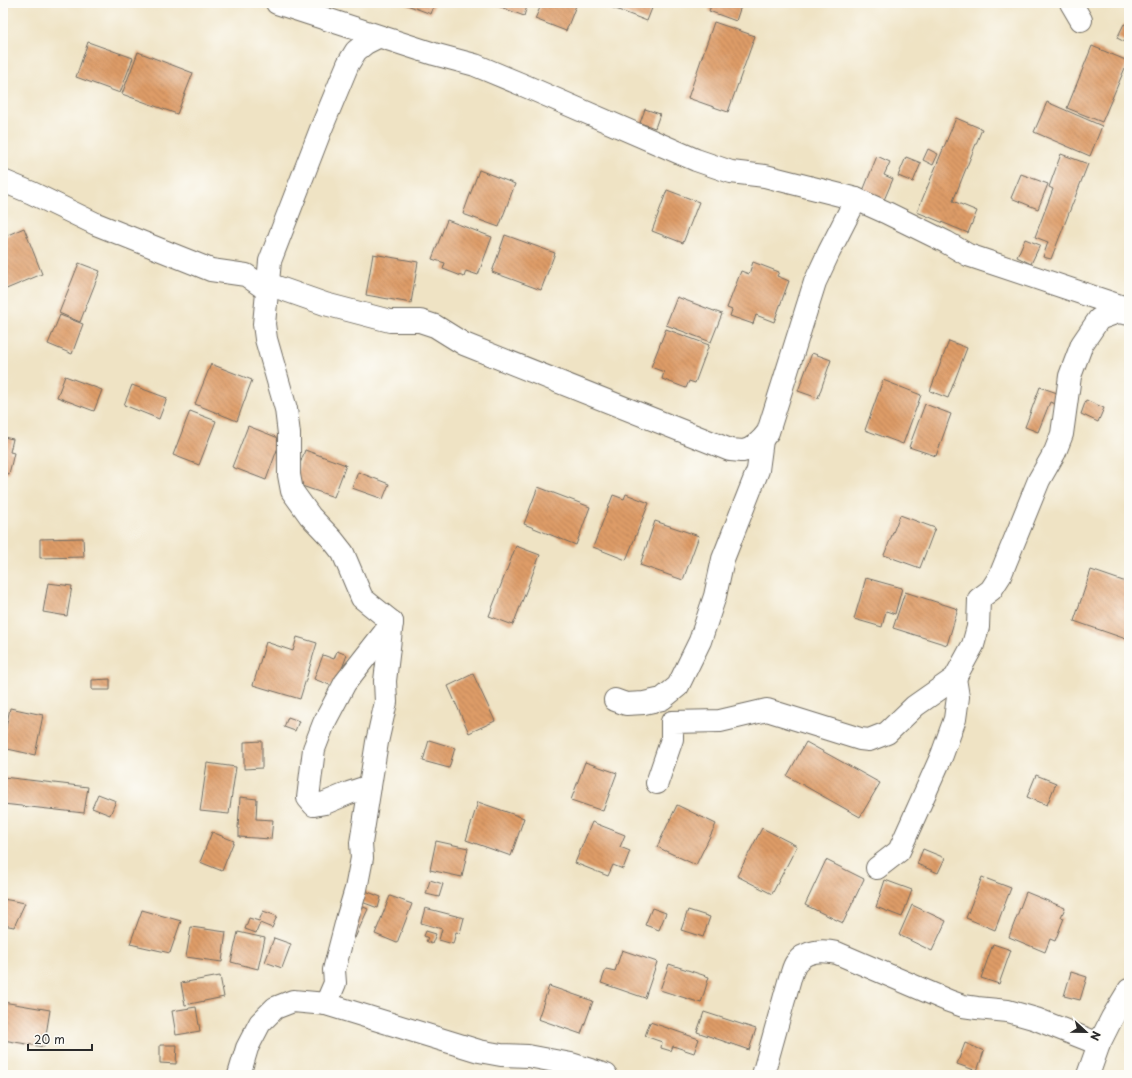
<svg xmlns="http://www.w3.org/2000/svg" width="1132" height="1078" font-family="'Playpen Sans',sans-serif">
	<style>
		.building { fill: url(#building-back-hatch) }
		.lines { fill: none; stroke-linecap: round; stroke-linejoin: round }
		.street-casing { stroke: #706b61; stroke-width: 24 }
		.street { stroke: #fff; stroke-width: 22 }
	</style>
	<defs>
		<pattern id="building-back-hatch" width="6" height="6" patternUnits="userSpaceOnUse"><rect width="6" height="6" fill="#de9c67"/><path d="M-1 5l2 2M0 0l6 6M5-1l2 2" fill="none" stroke="#b47f55"/></pattern>
	</defs>
	<rect width="100%" height="100%" fill="#fdfcf7"/>
	<filter id="ink" filterUnits="userSpaceOnUse"><feTurbulence type="fractalNoise" baseFrequency=".025" numOctaves="2"/><feDisplacementMap in="SourceGraphic" scale="8" xChannelSelector="R" yChannelSelector="G"/><feConvolveMatrix kernelMatrix="1 2 1 2 8 2 1 2 1" color-interpolation-filters="sRGB"/></filter>
	<filter id="wash" filterUnits="userSpaceOnUse"><feTurbulence type="fractalNoise" baseFrequency=".012" numOctaves="4" result="noise"/><feDisplacementMap in="SourceGraphic" scale="16" xChannelSelector="R" yChannelSelector="G"/><feGaussianBlur stdDeviation="0.9" result="paint"/><feColorMatrix in="noise" values="0 0 0 0 0 0 0 0 0 0 0 0 0 0 0 0 0 1.4 0 .05"/><feComposite in="paint" operator="in"/></filter>
	<g filter="url(#wash)">
		<rect width="100%" height="100%" fill="#efe3c4"/>
		<g id="blocks">
			<g class="building">
				<path d="M408,3H435L431,14L407,5Z"/>
				<path d="M490,3H528L524,16Z"/>
				<path d="M542,3H577L566,31L535,19Z"/>
				<path d="M600,3H654L647,21Z"/>
				<path d="M712,3H742L736,21L709,11Z"/>
				<path d="M714,22L755,36L728,112L688,98Z"/>
				<path d="M1124,24L1129,26V44L1117,38Z"/>
				<path d="M88,42L133,58L120,93L76,77Z"/>
				<path d="M1092,46L1128,61L1102,122L1067,108Z"/>
				<path d="M138,52L193,73L177,114L122,94Z"/>
				<path d="M1047,102L1102,126L1090,156L1034,132Z"/>
				<path d="M645,109L660,114L655,128L640,123Z"/>
				<path d="M956,118L982,129L953,201L977,211L968,233L917,212Z"/>
				<path d="M928,149L938,154L933,165L923,160Z"/>
				<path d="M1061,154L1088,164L1051,259L1043,257L1048,242L1035,237L1053,189L1049,187Z"/>
				<path d="M877,156L890,162L884,175L893,179L884,200L863,191Z"/>
				<path d="M906,157L921,163L913,182L898,176Z"/>
				<path d="M479,170L515,184L499,227L463,214Z"/>
				<path d="M1021,174L1048,184L1038,209L1011,198Z"/>
				<path d="M667,190L699,202L683,243L652,231Z"/>
				<path d="M447,220L492,237L478,275L466,271L464,277L443,269L445,263L432,259Z"/>
				<path d="M24,228L42,274L4,290L3,287V237Z"/>
				<path d="M505,235L555,253L541,290L492,272Z"/>
				<path d="M1025,239L1040,245L1031,264L1017,257Z"/>
				<path d="M373,254L418,262L411,303L366,295Z"/>
				<path d="M753,262L779,272L777,276L789,281L774,322L756,315L753,324L730,316L732,310L727,308L741,271L749,274Z"/>
				<path d="M79,263L100,271L80,322L59,313Z"/>
				<path d="M677,297L722,314L711,342L666,325Z"/>
				<path d="M60,315L83,324L72,354L48,344Z"/>
				<path d="M666,329L709,345L695,383L689,381L686,388L662,379L664,372L651,367Z"/>
				<path d="M949,341L967,348L948,398L930,391Z"/>
				<path d="M812,353L831,360L818,398L798,391Z"/>
				<path d="M211,364L252,380L237,421L195,404Z"/>
				<path d="M65,376L102,390L94,411L57,397Z"/>
				<path d="M883,380L921,395L903,444L865,430Z"/>
				<path d="M132,385L167,398L159,419L124,405Z"/>
				<path d="M1040,387L1060,394L1056,404L1050,402L1038,432L1025,427Z"/>
				<path d="M1086,400L1104,408L1098,422L1081,414Z"/>
				<path d="M925,404L951,414L936,456L909,447Z"/>
				<path d="M190,411L216,421L199,465L173,455Z"/>
				<path d="M248,426L281,439L266,480L232,467Z"/>
				<path d="M3,437L13,439L10,452L14,453L9,474L3,472Z"/>
				<path d="M305,450L346,465L334,497L293,483Z"/>
				<path d="M358,472L389,484L383,499L352,488Z"/>
				<path d="M538,487L590,507L576,545L524,524Z"/>
				<path d="M626,494L649,503L626,560L593,547L613,495L624,499Z"/>
				<path d="M900,515L935,528L920,568L884,555Z"/>
				<path d="M655,521L699,536L683,580L640,565Z"/>
				<path d="M83,538L84,557L40,558V539Z"/>
				<path d="M516,546L540,555L513,625L489,616Z"/>
				<path d="M1091,570L1129,583V640L1074,621Z"/>
				<path d="M866,578L902,588L895,614L886,611L882,627L854,619Z"/>
				<path d="M48,583L72,586L67,616L43,612Z"/>
				<path d="M905,592L958,609L947,645L893,628Z"/>
				<path d="M297,637L317,643L300,699L253,685L266,642L293,651Z"/>
				<path d="M337,651L347,655L335,687L314,679L323,655L334,659Z"/>
				<path d="M473,674L495,721L469,733L448,686Z"/>
				<path d="M110,679V690H92V680Z"/>
				<path d="M10,708L43,715L35,755L3,748V742Z"/>
				<path d="M288,717L299,721L295,731L284,727Z"/>
				<path d="M429,740L455,748L449,768L423,761Z"/>
				<path d="M262,741V768L244,769V742Z"/>
				<path d="M806,742L880,783L860,817L787,776Z"/>
				<path d="M585,762L617,773L603,811L571,800Z"/>
				<path d="M207,763L236,767L229,814L200,811Z"/>
				<path d="M1036,775L1056,783L1047,805L1027,797Z"/>
				<path d="M3,777L88,787L84,813L3,804Z"/>
				<path d="M98,794L116,801L110,815L92,808Z"/>
				<path d="M240,797L257,799L256,819L273,820L271,839L239,837V828H238Z"/>
				<path d="M478,802L524,818L511,856L466,840Z"/>
				<path d="M677,805L716,824L696,865L657,847Z"/>
				<path d="M592,822L625,835L620,847L630,851L623,869L613,865L608,876L575,863Z"/>
				<path d="M762,828L797,846L772,894L737,876Z"/>
				<path d="M212,832L234,841L222,871L200,862Z"/>
				<path d="M436,841L468,848L462,877L430,870Z"/>
				<path d="M923,849L945,858L938,873L917,864Z"/>
				<path d="M826,860L864,879L843,923L805,905Z"/>
				<path d="M982,877L1011,888L995,930L966,918Z"/>
				<path d="M430,880L443,884L439,897L426,894Z"/>
				<path d="M885,880L912,890L902,917L876,907Z"/>
				<path d="M363,890L381,897L378,908L359,901Z"/>
				<path d="M1026,892L1065,908L1061,917L1064,918L1055,941L1050,939L1045,952L1009,937Z"/>
				<path d="M390,896L412,904L397,943L375,934Z"/>
				<path d="M3,899L25,903L14,927L3,925Z"/>
				<path d="M357,904L368,909L355,938L344,933Z"/>
				<path d="M912,905L946,921L932,951L899,935Z"/>
				<path d="M425,908L464,918L460,933L456,932L453,944L439,940L442,929L421,923Z"/>
				<path d="M652,908L666,913L659,930L645,925Z"/>
				<path d="M142,910L181,921L170,953L130,944Z"/>
				<path d="M688,910L710,917L703,937L681,930Z"/>
				<path d="M263,911L277,916L272,928L260,923L256,933L245,929L249,918L259,921Z"/>
				<path d="M191,927L226,932L222,962L186,957Z"/>
				<path d="M426,931L436,934L432,944L426,941L428,938L424,936Z"/>
				<path d="M238,932L265,938L258,969L231,962Z"/>
				<path d="M274,938L291,944L282,968L265,962Z"/>
				<path d="M993,944L1011,950L999,984L981,978Z"/>
				<path d="M622,950L657,962L645,998L601,983L606,969L615,971Z"/>
				<path d="M669,964L709,977L701,1003L660,990Z"/>
				<path d="M1071,972L1087,977L1080,1000L1064,996Z"/>
				<path d="M220,976L224,997L185,1005L181,983Z"/>
				<path d="M549,986L593,1001L581,1034L538,1019Z"/>
				<path d="M3,1002L50,1010L44,1047L3,1040Z"/>
				<path d="M196,1007L200,1031L176,1035L172,1011Z"/>
				<path d="M704,1012L756,1029L749,1050L697,1032Z"/>
				<path d="M650,1022L699,1039L694,1053L673,1046L671,1051L661,1048L662,1042L645,1036Z"/>
				<path d="M965,1043L984,1051L977,1071L957,1064Z"/>
				<path d="M160,1045H177L176,1064L160,1063Z"/>
			</g>
		</g>
	</g>
	<g filter="url(#ink)">
		<use href="#blocks" fill-opacity="0" stroke="#706b61" stroke-width="1"/>
		<g class="lines">
			<g class="street-casing">
				<g id="street">
					<path d="M277,3L434,54L475,65L523,85L696,160L731,172L765,176L856,199L885,212L946,242L968,255L1129,309"/>
					<path d="M1071,3L1081,20"/>
					<path d="M378,37L366,43L356,51L348,64L321,129L270,261L264,324L266,339L286,409L289,434V475L292,491L310,516L332,539L343,553L362,598L392,622"/>
					<path d="M3,181L32,193L96,224L211,270L246,275L267,290"/>
					<path d="M268,284L325,304L390,321H420L435,326L464,344L730,450C734,450 739,451 743,451C754,449 762,440 768,432L815,282L829,252L856,199"/>
					<path d="M615,700L626,704L644,703L662,699L678,686L700,641L715,596L723,559L758,470L762,440"/>
					<path d="M657,783L672,739V722L720,721L767,710L860,739L869,740L887,733L915,706L955,678L973,645L978,627L979,599L991,590L1000,576L1039,480L1055,452L1062,434L1070,376L1082,344L1099,319L1118,312L1129,314"/>
					<path d="M370,786L349,793L325,803L314,805L308,798L314,749L324,723L345,683L392,623"/>
					<path d="M877,868L899,851L942,755L955,719L958,697L955,678"/>
					<path d="M326,1004L335,983L334,970L348,916L356,889L362,858L361,843L377,742L386,702L385,681L392,622"/>
					<path d="M239,1075L247,1048L260,1023L275,1008L293,1001L326,1004L479,1051L501,1055L528,1056L571,1064L606,1075"/>
					<path d="M763,1075L790,978C792,974 793,967 796,963C805,950 823,950 837,953L949,1001L963,1006L977,1008L1008,1011L1036,1019L1099,1044"/>
					<path d="M1088,1075L1099,1044L1112,1018L1129,990"/>
				</g>
			</g>
			<use href="#street" class="street"/>
		</g>
	</g>
	<rect width="1132" height="1078" fill="none" stroke="#fdfcf7" stroke-width="16"/>
	<g transform="translate(1086 1032) rotate(112)" stroke="#fdfcf7" stroke-width="3" paint-order="stroke">
	<path d="M0-3L7 15L0 10L-7 15Z" fill="#2b2b2b"/>
	<text y="-6" font-size="11" font-weight="bold" text-anchor="middle" fill="#2b2b2b">N</text>
	</g>
	<path d="M28 1044v6h64v-6" fill="none" stroke="#2b2b2b" stroke-width="2"/>
	<text x="34" y="1044" font-size="12" fill="#2b2b2b" stroke="#fdfcf7" stroke-width="3" paint-order="stroke">20 m</text>
</svg>
